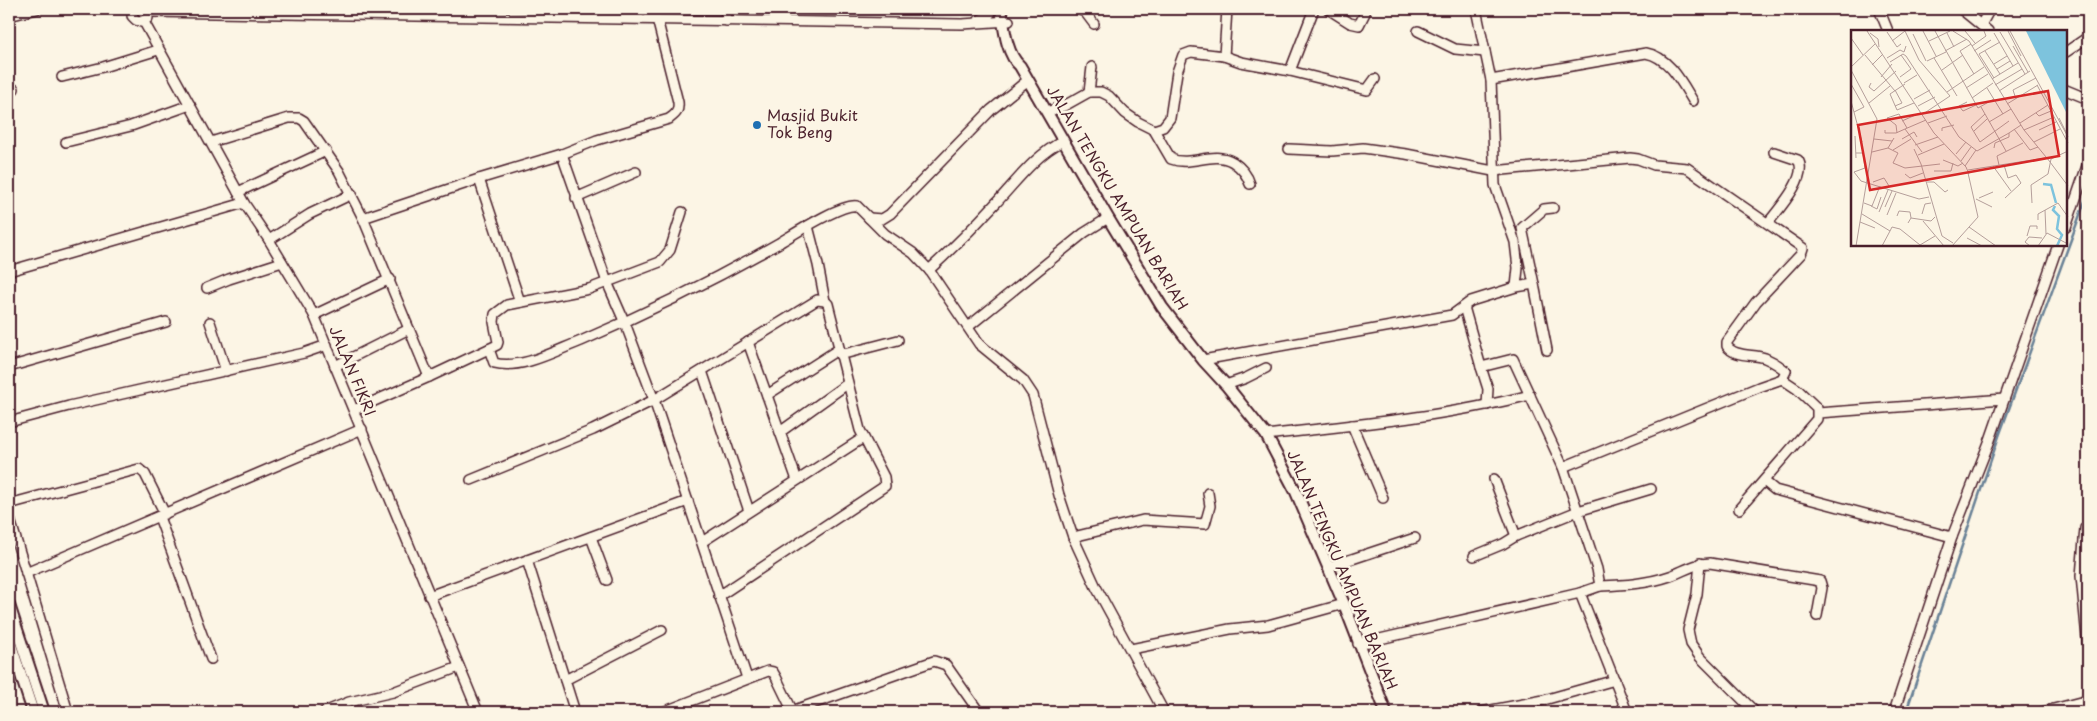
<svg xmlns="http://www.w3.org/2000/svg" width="2097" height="721" font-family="'Playpen Sans',sans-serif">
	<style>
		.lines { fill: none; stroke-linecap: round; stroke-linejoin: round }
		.stream { stroke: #698196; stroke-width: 2.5 }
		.minor-casing { stroke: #4a1f2b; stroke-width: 12 }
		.major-casing { stroke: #4a1f2b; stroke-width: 14 }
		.minor { stroke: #fcf5e5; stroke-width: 9 }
		.major { stroke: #fcf5e5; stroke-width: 10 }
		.poi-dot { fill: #1f6fb2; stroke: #fcf5e5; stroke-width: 2 }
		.labels { text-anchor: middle; stroke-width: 5; stroke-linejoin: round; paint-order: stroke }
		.poi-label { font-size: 15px; fill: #4a1f2b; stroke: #fcf5e5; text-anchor: start }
		.street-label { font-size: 15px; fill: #4a1f2b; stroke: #fcf5e5 }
		.inset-river { fill: none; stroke: #7dc3dd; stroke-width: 2.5 }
		.inset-road { fill: none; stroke: #b59f9b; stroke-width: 1 }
		.view { fill: #d62828; fill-opacity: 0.15; stroke: #d62828; stroke-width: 2.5 }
		.inset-edge { fill: none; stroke: #4a1f2b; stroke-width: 2.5 }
	</style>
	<rect width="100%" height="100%" fill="#fcf5e5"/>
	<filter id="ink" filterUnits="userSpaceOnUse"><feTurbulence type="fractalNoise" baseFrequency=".02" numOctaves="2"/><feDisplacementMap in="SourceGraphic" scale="10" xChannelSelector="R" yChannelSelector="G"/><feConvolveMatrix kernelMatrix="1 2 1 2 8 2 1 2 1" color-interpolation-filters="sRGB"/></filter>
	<g filter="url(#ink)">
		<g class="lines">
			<path class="stream" d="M1906,712L1999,436L2088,193"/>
			<g class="minor-casing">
				<g id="minor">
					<path d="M133,9L132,16L136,20L141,22L148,18"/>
					<path d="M725,9L727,21"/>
					<path d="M1077,9L1085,12L1094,24"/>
					<path d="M1328,9L1350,23L1359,25L1365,13V9"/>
					<path d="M1476,9L1491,80L1495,185L1515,242L1518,268L1516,287"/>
					<path d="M1879,9L1888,31"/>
					<path d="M1961,9L1988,31"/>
					<path d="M150,12L962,24L1009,21"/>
					<path d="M9,16L37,9"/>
					<path d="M979,20L989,15L993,9"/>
					<path d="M144,22L244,203L269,240L314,315L478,712"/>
					<path d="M1981,25L1990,9"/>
					<path d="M1418,31L1455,49L1485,52"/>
					<path d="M2066,52L2088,37"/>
					<path d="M1224,56L1227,9"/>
					<path d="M1290,71L1314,9"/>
					<path d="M62,77L103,67L158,50"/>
					<path d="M1491,80L1646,53C1669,57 1682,83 1693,101"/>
					<path d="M2066,90L2088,99"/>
					<path d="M9,91L14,89"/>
					<path d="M1089,92L1092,67"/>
					<path d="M1047,112L1064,106L1089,92H1101L1109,96L1125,113L1138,122L1154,130L1171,159C1192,167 1213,150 1233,162C1242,168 1247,174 1250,184"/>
					<path d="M1154,130L1163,127L1170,118L1177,72L1183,55L1191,52L1224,56L1241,62L1290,71L1367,90L1375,79"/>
					<path d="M66,142L131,126L190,105"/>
					<path d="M211,142L289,118H299L304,121L339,171L363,218L429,377"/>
					<path d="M1289,149L1332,151L1363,148L1406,154L1493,171L1630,158L1638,159L1654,165L1687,168L1803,248L1801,254L1756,302L1727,342V346C1734,357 1753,354 1765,358C1772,361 1780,366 1786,371L1782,379"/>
					<path d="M562,154L607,282L625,323L654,400L747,678"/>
					<path d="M479,179L520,302"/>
					<path d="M238,192L326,151"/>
					<path d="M576,198L636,172"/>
					<path d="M363,218L479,179L562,154L597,140L669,119C676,114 679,111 678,102L657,19"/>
					<path d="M869,218L882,219L890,214L991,110L1028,80"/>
					<path d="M1768,223C1778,210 1809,176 1798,160L1774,152"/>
					<path d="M808,226L818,265L825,301"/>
					<path d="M2066,227L2088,163"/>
					<path d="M269,240L310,214L352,194"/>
					<path d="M929,270C952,249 974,227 995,204C1016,182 1035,155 1063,141"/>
					<path d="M9,271L244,203"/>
					<path d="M1534,284L1522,228L1544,209L1553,208"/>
					<path d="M207,288L229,279L282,262"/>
					<path d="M314,315L390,279"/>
					<path d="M210,322L226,371"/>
					<path d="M968,327L1084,233L1108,218"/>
					<path d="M748,342L797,480"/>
					<path d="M489,349L494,363C522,370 555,351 581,341C649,312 714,280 779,243C794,234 842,203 857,206L885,234L913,253L929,270L979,344L1023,380L1033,395L1059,495L1073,537L1096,587L1164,712"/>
					<path d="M840,355L898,340"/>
					<path d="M1203,360L1452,315L1471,301L1516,287L1534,284L1547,350"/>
					<path d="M335,366L409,329"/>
					<path d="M9,367L166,322"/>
					<path d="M1481,367L1488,389L1487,405"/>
					<path d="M702,371L749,511"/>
					<path d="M1226,385L1246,378L1266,368"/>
					<path d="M767,395L839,349"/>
					<path d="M354,410L429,377L497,345L498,342L494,322L495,314L507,305L589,289L660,262L670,250L682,212"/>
					<path d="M1818,413L2004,399"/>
					<path d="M9,422L69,406L304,353L327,345"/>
					<path d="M1352,425L1383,498"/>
					<path d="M780,432L847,384"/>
					<path d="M1266,435C1354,425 1444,417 1530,395"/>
					<path d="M1563,467L1759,387L1782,379L1797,389L1817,408V419L1739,509"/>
					<path d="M1494,479L1516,536L1578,511L1651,489"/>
					<path d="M471,480L593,430L654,400L817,300L825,301L828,304L860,430L884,477L885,486L719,596"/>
					<path d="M1764,481L1775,490L1952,537"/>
					<path d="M9,504L139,469L145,474L165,514"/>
					<path d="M9,516L68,712"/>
					<path d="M159,517L211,659"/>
					<path d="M2085,528L2081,576L2088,649"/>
					<path d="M591,537L607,580"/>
					<path d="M1073,537L1143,520L1205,524L1210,506L1208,493"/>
					<path d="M702,542L863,438"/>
					<path d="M1474,556L1503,544L1516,536"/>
					<path d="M527,560L575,712"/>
					<path d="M1700,563L1697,594L1688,630L1691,644L1700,657L1755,712"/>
					<path d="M1328,567L1415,538"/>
					<path d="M26,573L362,429"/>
					<path d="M1600,586C1623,585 1647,584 1670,576C1684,571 1695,563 1710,563L1820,581L1822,588L1817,616"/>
					<path d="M1580,593L1627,712"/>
					<path d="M429,596L688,501"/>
					<path d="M1358,644L1580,593L1600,586L1597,569L1563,467L1513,359L1481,367L1464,307"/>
					<path d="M1131,649L1230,629L1268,625L1344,604"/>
					<path d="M565,680L662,630"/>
					<path d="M792,711L934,661L946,665L979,712"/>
					<path d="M324,712L349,702L393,692L459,667"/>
					<path d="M663,712L768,671L773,672L776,677L793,712"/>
					<path d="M1481,712L1544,700L1615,680"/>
					<path d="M1894,712L1952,537L1990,440L2058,245"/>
					<path d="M2042,712L2088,700"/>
				</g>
			</g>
			<g class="major-casing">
				<g id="major">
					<path d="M1001,9C1004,26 1006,54 1020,66L1108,218L1162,307L1203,360L1226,385L1266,435L1296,492L1344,604L1386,712"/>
					<path d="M9,605L44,712"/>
					<path d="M9,639L33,712"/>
				</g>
			</g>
			<use href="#minor" class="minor"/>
			<use href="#major" class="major"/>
		</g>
	</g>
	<circle class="poi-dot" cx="757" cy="125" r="5"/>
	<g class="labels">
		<g class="poi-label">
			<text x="767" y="121">Masjid Bukit<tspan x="767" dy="17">Tok Beng</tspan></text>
		</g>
		<g class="street-label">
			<text transform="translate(1117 198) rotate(59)" y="5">JALAN TENGKU AMPUAN BARIAH</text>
			<text transform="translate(352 371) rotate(67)" y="5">JALAN FIKRI</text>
			<text transform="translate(1342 570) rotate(67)" y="5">JALAN TENGKU AMPUAN BARIAH</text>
		</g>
	</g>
	<g transform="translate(1851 30)">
		<rect width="216" height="216" fill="#fcf5e5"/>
		<path d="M175,1H216V84Z" fill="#7dc3dd"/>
		<path class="inset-river" d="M192,154L200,155L205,173M204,176L202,180L208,186L206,199L211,205L206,216"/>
		<path class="inset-road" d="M16,1L83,103L115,137L118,144M72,1L85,26M84,1L127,78L143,69M102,1L118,11L173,100L195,127M114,1L124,13M157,1L170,26M159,1L217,107M36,2L46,17L50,14M149,2L174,44M19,3L27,9L28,17M96,3L103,17M143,3L162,36M62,4L75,31M0,8L12,25M41,11L54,1L68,30L99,66L72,84M78,11L99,1M120,14L109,21L123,44M121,16L135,6L133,1M162,16L177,42M94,21L116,9M123,21L140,10M134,21L149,44M128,24L143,48M128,24L149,12M14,25L44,61M36,28L49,20L53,22L55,16M83,28L106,66M76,31L95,22M39,32L52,24L55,26L108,107L126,121M143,34L156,26M21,35L32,24M0,37L24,14M146,39L159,31M0,40L26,89L5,216M91,40L112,25M30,47L41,34M49,47L60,39L50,25M141,49L167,33M20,53L18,57L23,61L45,41M53,53L66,45M0,54L13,77L3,82M54,54L39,64L46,80L63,73M144,55L171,39M186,55L217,113M115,58L137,44M136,58L152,84M148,61L179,41M96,62L133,37M121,68L142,53M63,69L79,60M165,69L162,60L185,48M0,71L11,112M116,72L108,76L112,81L125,75M18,73L39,56M156,74L187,55M44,76L51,73L44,60M67,76L84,67M130,77L155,121M185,83L188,86L200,81M48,84L56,98M134,84L120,97L129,112L158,91M208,88L215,102M51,91L69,83M138,92L160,79M77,93L96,86M169,93L197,75M163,99L179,120L187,117M34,100V103H45L54,99M173,100L203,87M188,100L205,92M91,101V98L103,95M123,101L136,89M46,103L45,95L36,88L48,84M4,106L5,128M43,108L37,118L47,123L42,133L54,138L89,134M23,109L41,111M51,109L63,102L66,107M183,112L209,99M64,115L87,107M143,118L144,113L158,107V103L170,95M63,119L70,134L91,206L102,213M42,120L60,109M126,121L158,103M21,122L37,118M71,122L54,99L75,90M5,123H12L14,138L3,142L10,151L68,169L78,167M105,124L115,112M67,125L93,114M196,128L217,156M92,130L107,136L112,133M110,131L120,117M148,135L146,126L172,113M153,135L157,148L165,145L170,153L154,168M114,136L125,120M142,136L160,161M117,140L194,128M83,141H100L102,133M54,144L59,148L72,143M22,152L33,148L38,156M76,152H83L94,162L97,160M128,168L142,162M125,169L141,177M13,173L21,176L29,156M181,173L180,155L197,144L200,129L217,121M20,176L26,179L30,167M34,177L41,161M194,180L195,204M28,182L37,160M11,184L39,201L31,216M71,184L74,174L80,173M36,185L45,163M46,186L48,181L59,182L60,188M187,190V184L207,173L217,187M72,191L93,216M9,192L24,198M57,193L60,188L80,191L84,187M118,197L145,216M39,201L41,197L49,199L69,215L84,206M176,206L179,196H186V199M116,208L131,216M101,216L127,187L117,143M179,216L174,212L178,207L191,208M187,216L196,203L217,214"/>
		<path class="view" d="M197,61L208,126L19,160L7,95Z"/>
		<rect width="216" height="216" class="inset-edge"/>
	</g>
	<rect width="2097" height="721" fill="none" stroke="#fcf5e5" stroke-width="30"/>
	<rect x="15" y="15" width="2067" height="691" fill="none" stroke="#4a1f2b" stroke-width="2" filter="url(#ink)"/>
</svg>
